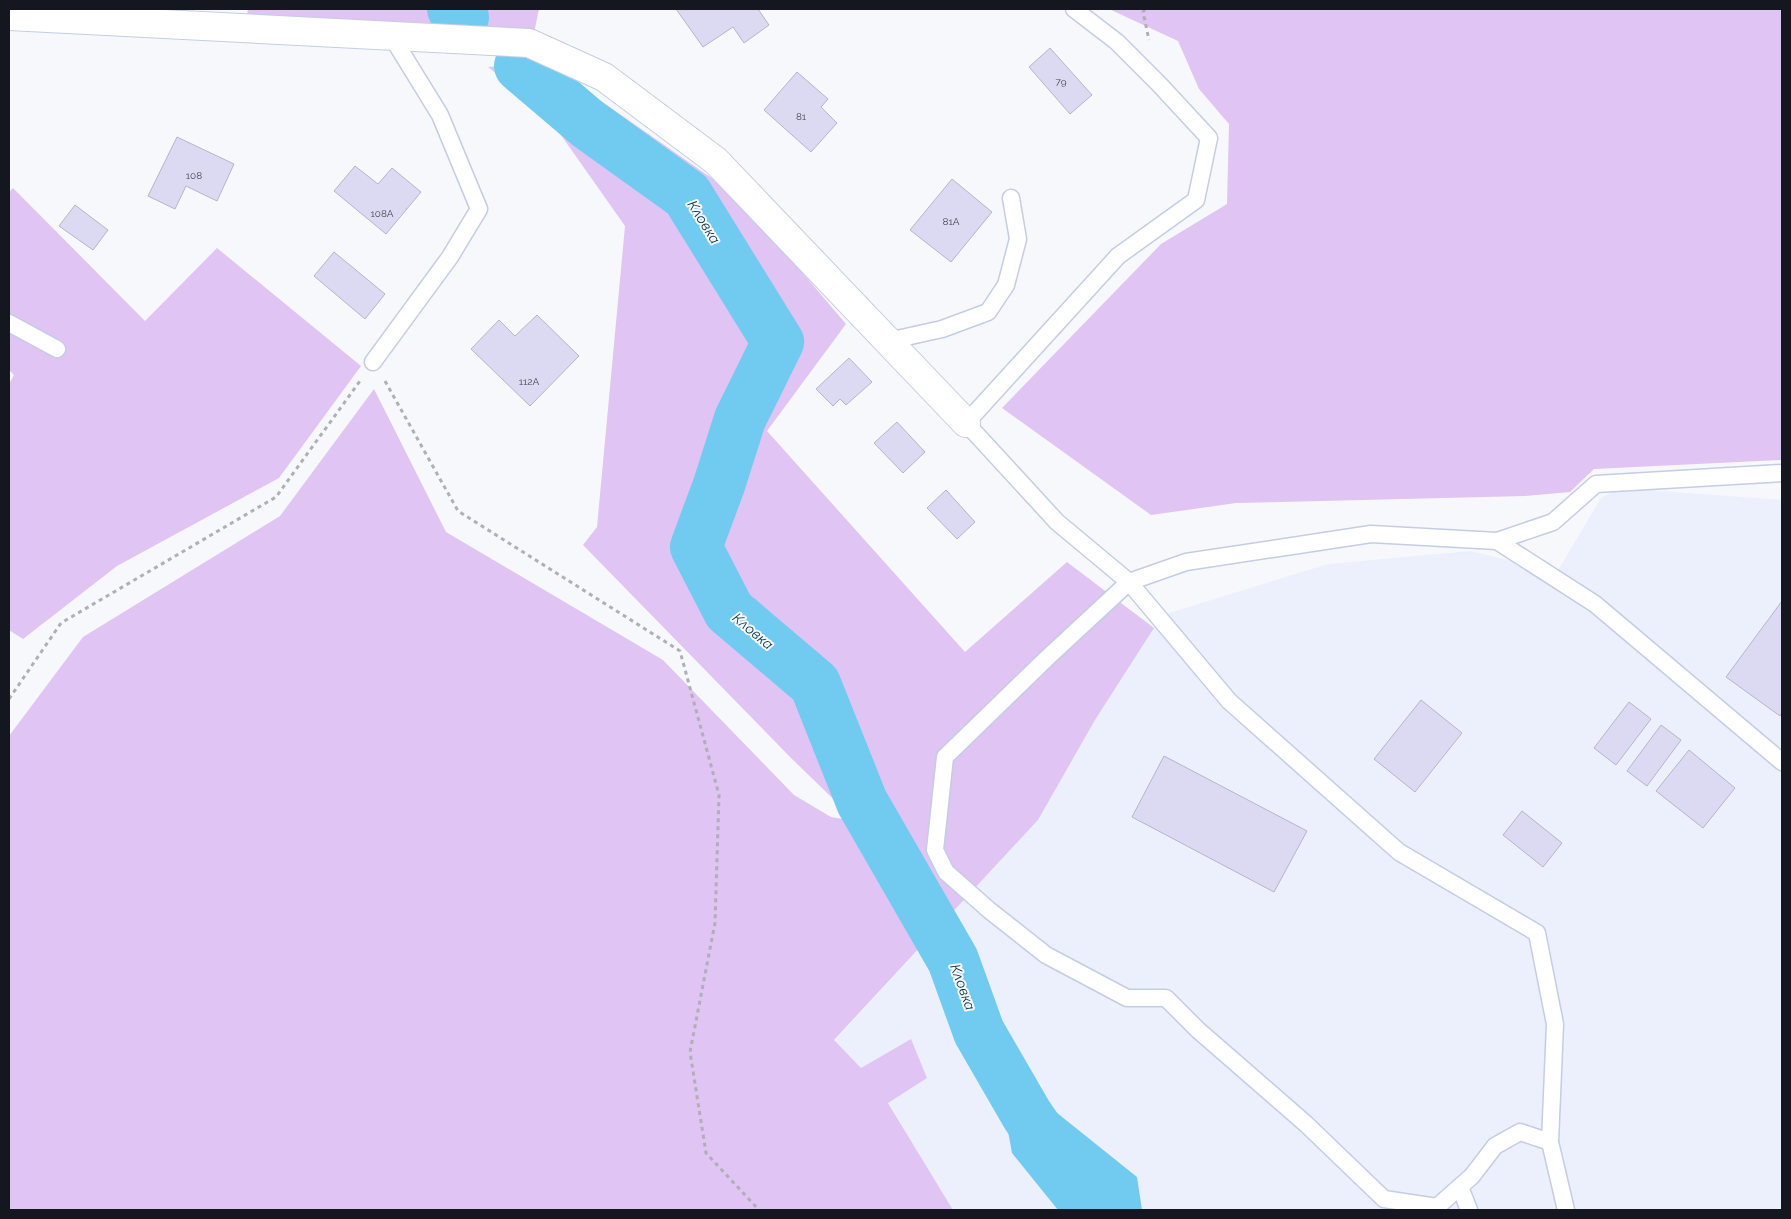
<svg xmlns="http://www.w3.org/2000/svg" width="1791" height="1219" font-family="Raleway,sans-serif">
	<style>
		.built { fill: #ebf0fc }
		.green { fill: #dfc4f4 }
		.water { fill: #71cbf1 }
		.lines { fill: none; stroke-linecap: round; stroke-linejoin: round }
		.river { stroke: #71cbf1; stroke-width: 52 }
		.building { fill: #dcdaf3; stroke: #b5b4cb }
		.lane-casing { stroke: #c4cde4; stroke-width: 19 }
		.street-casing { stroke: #c4cde4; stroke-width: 30 }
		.path { stroke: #aeb0b5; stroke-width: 3; stroke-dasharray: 4 4; stroke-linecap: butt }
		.lane { stroke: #fff; stroke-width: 16 }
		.street { stroke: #fff; stroke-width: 28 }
		.labels { text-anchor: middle; stroke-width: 4; stroke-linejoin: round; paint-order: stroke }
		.number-label { font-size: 10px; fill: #464854 }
		.water-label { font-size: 14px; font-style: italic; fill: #083343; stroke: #f6f8fc }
	</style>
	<rect width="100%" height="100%" fill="#f6f8fc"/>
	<path class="built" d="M1620,488L1782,500V1210H953L888,1102L911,1039L861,1068L834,1041L1038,820L1095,720L1154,628L1169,613L1328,564L1470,551L1557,572L1601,498Z"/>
	<g class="green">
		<path d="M248,9H539L534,33L247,15Z"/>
		<path d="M1109,9H1782V460L1594,469L1570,492L1525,496L1236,503L1151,515L1002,408L1161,244L1227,204L1229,124L1199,89L1178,41Z"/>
		<path d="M545,62L736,195L846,324L767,431L965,652L1067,562L1154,628L1095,720L1038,820L834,1040L861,1068L911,1039L927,1078L888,1103L953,1210H9V736L83,637L280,516L374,389L446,532L663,660L794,795L831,817L856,821L791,758L583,545L597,527L625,226L544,111L488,67Z"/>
		<path d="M13,188L145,321L217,248L361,366L279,478L117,566L23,639L9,630V384L14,375L9,370V192Z"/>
	</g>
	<path class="water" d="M996,1064L1137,1177L1142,1210H1058L1012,1153Z"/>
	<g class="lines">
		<g class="river">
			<path d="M453,9L463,17"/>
			<path d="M520,66L588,124L687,195L778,342L740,419L719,485L696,547L729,611L815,684L862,802L953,960L979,1032L1027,1115L1092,1210"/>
		</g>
	</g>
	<g class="building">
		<path d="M676,9H758L769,25L744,43L733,27L703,47Z"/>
		<path d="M1050,48L1092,95L1070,114L1029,67Z"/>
		<path d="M797,72L828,99L821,107L837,123L811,152L764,110Z"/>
		<path d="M177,137L234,164L217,201L186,186L175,209L148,196Z"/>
		<path d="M355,166L378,184L392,168L421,192L386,234L334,191Z"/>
		<path d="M952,179L992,212L951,262L910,230Z"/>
		<path d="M75,205L108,230L93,250L59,226Z"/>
		<path d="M334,252L385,294L365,319L314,276Z"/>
		<path d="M537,315L579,356L530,406L471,349L499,320L515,336Z"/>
		<path d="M849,358L872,382L846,405L840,399L833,406L816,389Z"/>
		<path d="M897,422L925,452L903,473L874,443Z"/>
		<path d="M946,490L975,522L957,539L927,508Z"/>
		<path d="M1782,601V712L1780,716L1726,677Z"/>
		<path d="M1421,700L1462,733L1415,792L1374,759Z"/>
		<path d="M1629,702L1651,719L1616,765L1594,748Z"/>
		<path d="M1661,725L1681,740L1647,786L1627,771Z"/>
		<path d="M1689,750L1735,788L1703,828L1656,791Z"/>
		<path d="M1164,756L1307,831L1274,892L1132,817Z"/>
		<path d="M1522,811L1562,843L1543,867L1503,835Z"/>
	</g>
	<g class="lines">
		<g class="lane-casing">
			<g id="lane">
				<path d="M1074,9L1117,42L1159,84L1209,138L1196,200L1118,256L966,423L1057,522L1129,582L1229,701L1399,852L1537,933L1555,1024L1550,1142"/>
				<path d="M9,323L57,349"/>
				<path d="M888,341L942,329L988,312L1006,285L1018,239L1011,198"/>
				<path d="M373,362L450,257L479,209L440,115L392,37"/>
				<path d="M1497,541L1553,522L1596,484L1782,473"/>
				<path d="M1460,1187L1469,1210"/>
				<path d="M1566,1210L1550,1142L1520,1132L1495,1146L1472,1176L1437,1207L1384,1199L1306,1124L1198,1030L1166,998H1127L1046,955L989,910L946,872L935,850L945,757L1046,659L1129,582L1186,562L1371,534L1497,541L1595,604L1782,762"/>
			</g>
		</g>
		<g class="street-casing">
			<path id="street" d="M9,16L529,43L604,77L716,161L966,423"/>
		</g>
		<g class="path">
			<path d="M1145,9L1143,12L1149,40"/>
			<path d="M385,381L458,511L680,651L719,795L715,923L690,1052L706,1153L759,1210"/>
			<path d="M9,699L61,623L276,497L360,381"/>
		</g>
		<use href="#lane" class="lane"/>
		<use href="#street" class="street"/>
	</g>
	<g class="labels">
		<g class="number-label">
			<text x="1061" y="85">79</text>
			<text x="801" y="120">81</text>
			<text x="194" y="179">108</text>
			<text x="382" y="217">108А</text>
			<text x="951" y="225">81А</text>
			<text x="529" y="385">112А</text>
		</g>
		<g class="water-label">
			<text transform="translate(704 222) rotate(58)" y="5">Кловка</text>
			<text transform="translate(753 631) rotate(40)" y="5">Кловка</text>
			<text transform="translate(963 987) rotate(70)" y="5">Кловка</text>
		</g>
	</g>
	<rect width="1791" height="1219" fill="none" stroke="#14171f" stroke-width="20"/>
</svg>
